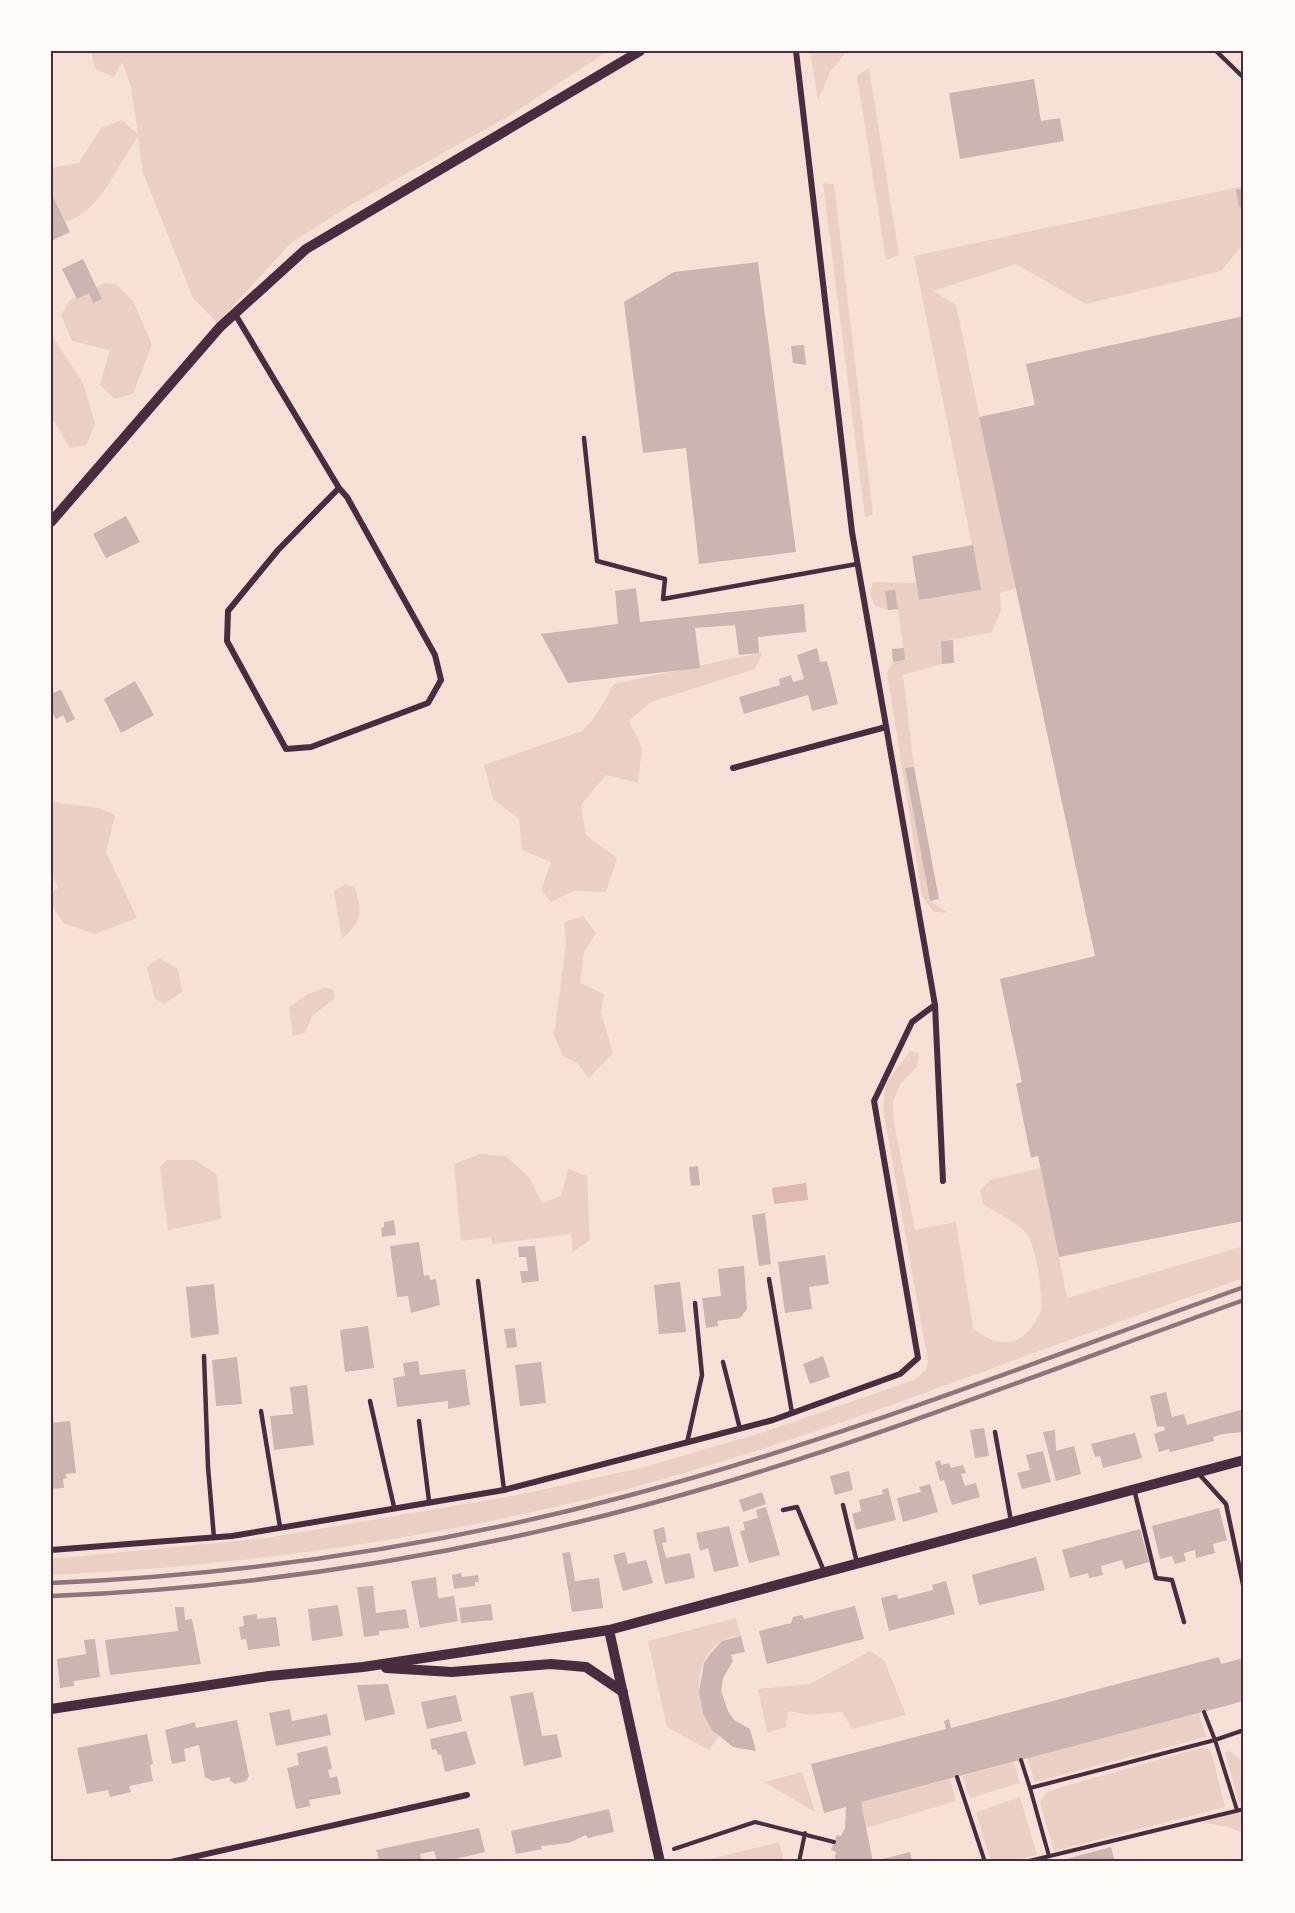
<svg xmlns="http://www.w3.org/2000/svg" width="1295" height="1913" font-family="Manrope,sans-serif">
	<style>
		.green { fill: #ebcfc5 }
		.water { fill: #dcb8b0 }
		.building { fill: #ccb4b1 }
		.lines { fill: none; stroke-linecap: round; stroke-linejoin: round }
		.path { stroke: #4a2c40; stroke-width: 4 }
		.service { stroke: #4a2c40; stroke-width: 4.5 }
		.minor { stroke: #4a2c40; stroke-width: 6 }
		.tertiary { stroke: #4a2c40; stroke-width: 10 }
		.rail { stroke: #8f747c; stroke-width: 4.5 }
		.neatline { fill: none; stroke: #4a2c40; stroke-width: 2 }
	</style>
	<rect width="100%" height="100%" fill="#f7e1d7"/>
	<g class="green">
		<path d="M91,51H608L509,116L349,206L291,243L217,323L193,298L143,173L138,137C116,166 102,211 65,222L51,193V168L79,163L101,128L122,120L138,134L131,87L122,62L114,77L95,69Z"/>
		<path d="M810,51H847L830,72L818,100Z"/>
		<path d="M869,68L899,255L886,260L857,76Z"/>
		<path d="M823,183L834,184L873,515L865,517Z"/>
		<path d="M1244,186V243L1221,271L1086,304L1016,264L933,291L956,305L1016,588L1000,593L1001,611L991,633L941,641L942,664L903,675L914,767L905,768L930,901L948,913L934,912L922,896L887,672L893,662L905,660L898,609L888,610L875,606L870,594L873,582L916,583L919,600L981,590L914,256Z"/>
		<path d="M104,283L116,284L133,301L152,344L133,394L115,399L100,385L110,350L72,341L61,315L70,300Z"/>
		<path d="M51,334L83,383L95,424L86,445L70,448L51,416Z"/>
		<path d="M763,652L755,669L651,702L629,721L642,747L638,783L606,775L581,805L586,835L617,858L606,892L574,891L551,902L541,890L551,862L522,850L519,819L493,799L484,765L582,731L595,717L614,684Z"/>
		<path d="M51,802L99,808L115,815L106,852L137,918L95,934L63,923L51,903V892L58,888L51,872Z"/>
		<path d="M346,884L355,888C363,914 361,922 342,939L334,891Z"/>
		<path d="M583,916L596,933L584,952L580,983L604,994L601,1013L613,1053L589,1078L577,1063L563,1056L554,1035L566,944L564,922Z"/>
		<path d="M159,958L178,969L182,992L164,1004L155,999L147,967Z"/>
		<path d="M324,988L333,989L335,998L312,1016L305,1033L293,1036L289,1007L308,994Z"/>
		<path d="M910,1051L919,1053L917,1067L901,1083L893,1101L894,1123L915,1230L956,1222L973,1328C995,1347 1019,1349 1035,1322C1037,1318 1041,1313 1041,1310C1043,1295 1036,1244 1026,1233C1018,1223 994,1212 983,1204L980,1191L990,1180L1041,1168L1067,1298L1244,1246V1278C1039,1347 837,1433 627,1489C440,1538 245,1566 51,1575V1559L267,1538L523,1494L644,1467L767,1431L914,1380L926,1370L928,1361L883,1109L886,1083Z"/>
		<path d="M480,1154L506,1156L530,1178L542,1203L561,1196L568,1169L587,1176L590,1240L573,1252L571,1234L492,1244L491,1237L461,1241L454,1164Z"/>
		<path d="M167,1160H195L217,1175L221,1219L168,1230L160,1167Z"/>
		<path d="M736,1618L741,1636C735,1637 727,1638 722,1641C689,1660 695,1713 719,1736L709,1750L667,1727L648,1641Z"/>
		<path d="M870,1651L884,1660L906,1715L852,1729L842,1712L810,1715L788,1711L786,1727L767,1733L758,1689L810,1684Z"/>
		<path d="M1199,1713L1206,1737L1035,1782L1027,1758Z"/>
		<path d="M1200,1748H1207L1212,1754L1225,1807L1054,1851L1040,1802L1048,1791Z"/>
		<path d="M1230,1751L1244,1763V1803L1239,1804L1225,1752Z"/>
		<path d="M1014,1762L1020,1783L970,1798L962,1776Z"/>
		<path d="M802,1772L815,1812L764,1782Z"/>
		<path d="M950,1779L956,1801L866,1828L861,1802Z"/>
		<path d="M1020,1797L1037,1855L1007,1862H991L976,1812Z"/>
		<path d="M1244,1807V1834L1232,1828L1200,1822Z"/>
		<path d="M779,1842L784,1862H697Z"/>
	</g>
	<path class="water" d="M806,1183L808,1200L774,1204L772,1188Z"/>
	<g class="building">
		<path d="M1034,79L1041,121L1060,118L1064,141L960,159L949,93Z"/>
		<path d="M1244,188V206L1239,207L1236,190Z"/>
		<path d="M51,193L70,232L51,241Z"/>
		<path d="M83,259L102,299L93,303L89,293L77,299L62,269Z"/>
		<path d="M758,262L796,552L699,564L686,448L643,453L624,302L674,272Z"/>
		<path d="M1244,316V1221L1059,1257L1038,1156L1031,1158L1016,1084L1022,1082L1000,979L1095,956L979,417L1035,405L1026,364Z"/>
		<path d="M804,345L806,365L793,363L791,346Z"/>
		<path d="M126,516L140,542L106,558L93,534Z"/>
		<path d="M973,545L981,590L919,600L912,556Z"/>
		<path d="M636,588L640,622L804,604L806,632L758,637L759,653L739,655L735,625L695,628L700,668L568,683L541,634L618,624L615,591Z"/>
		<path d="M895,590L898,609L888,610L885,591Z"/>
		<path d="M953,640L954,663L942,664L941,641Z"/>
		<path d="M817,648L820,662L827,661L838,704L812,711L808,695L744,714L739,697L780,685L779,679L791,675L793,682L804,679L797,655Z"/>
		<path d="M904,648L905,660L893,662L892,649Z"/>
		<path d="M135,681L154,715L121,733L104,699Z"/>
		<path d="M51,689L53,693L61,690L75,719L67,723L63,715L56,719L51,710Z"/>
		<path d="M914,767L939,899L930,901L905,768Z"/>
		<path d="M698,1166L700,1185L691,1186L689,1167Z"/>
		<path d="M765,1213L771,1264L759,1266L752,1215Z"/>
		<path d="M394,1220L396,1235L382,1237L381,1228L384,1227V1222Z"/>
		<path d="M419,1242L424,1276L429,1275L430,1280L436,1279L440,1305L411,1313L408,1296L397,1297L390,1246Z"/>
		<path d="M535,1246L539,1281L522,1283L520,1271H528L526,1257H519L518,1247Z"/>
		<path d="M825,1255L829,1284L809,1287L812,1309L785,1313L778,1262Z"/>
		<path d="M744,1266L747,1309L740,1318L717,1321L718,1326L706,1328L702,1298L721,1296L718,1269Z"/>
		<path d="M680,1282L686,1332L659,1334L654,1285Z"/>
		<path d="M214,1284L219,1334L191,1338L186,1287Z"/>
		<path d="M368,1326L374,1368L345,1372L340,1330Z"/>
		<path d="M515,1328L517,1347L507,1348L504,1329Z"/>
		<path d="M823,1356L830,1377L810,1384L803,1364Z"/>
		<path d="M237,1357L242,1404L216,1406L212,1360Z"/>
		<path d="M418,1361L420,1375L465,1369L470,1405L448,1409V1401L397,1407L393,1378L405,1376L403,1363Z"/>
		<path d="M541,1362L546,1403L520,1406L515,1365Z"/>
		<path d="M307,1385L314,1445L274,1450L270,1416L293,1414L290,1387Z"/>
		<path d="M1166,1392L1172,1417L1184,1414L1187,1425L1244,1409V1432L1223,1434L1213,1437L1214,1441L1170,1452L1169,1449L1159,1452L1154,1434L1165,1430L1164,1426L1157,1427L1150,1396Z"/>
		<path d="M70,1421L76,1473L66,1474L67,1478L63,1479L64,1488L51,1489V1423Z"/>
		<path d="M984,1428L989,1456L975,1458L970,1430Z"/>
		<path d="M1055,1430L1056,1451L1074,1446L1081,1474L1056,1481L1043,1432Z"/>
		<path d="M1135,1433L1142,1458L1103,1468L1100,1456L1095,1457L1091,1444Z"/>
		<path d="M1043,1451L1051,1482L1022,1489L1017,1473L1030,1470L1026,1455Z"/>
		<path d="M940,1460L941,1465L949,1463L951,1468L963,1465L966,1473L961,1474L965,1486L976,1483L980,1497L952,1505L944,1480L940,1481L935,1462Z"/>
		<path d="M849,1471L853,1490L835,1495L830,1476Z"/>
		<path d="M930,1484L938,1512L903,1522L897,1498L921,1492L919,1487Z"/>
		<path d="M888,1488L896,1520L856,1530L852,1514L861,1511L859,1500L883,1494L882,1490Z"/>
		<path d="M762,1492L766,1504L743,1512L739,1500Z"/>
		<path d="M766,1507L780,1555L749,1563L740,1531L745,1530L743,1522L758,1518L756,1510Z"/>
		<path d="M1219,1508L1227,1540L1213,1544L1215,1553L1196,1558L1195,1550L1184,1553L1186,1561L1175,1564L1172,1556L1160,1559L1152,1526Z"/>
		<path d="M729,1526L739,1566L714,1572L708,1548L700,1551L696,1533Z"/>
		<path d="M664,1527L667,1542L662,1543L666,1558L690,1553L695,1578L665,1584L653,1530Z"/>
		<path d="M1140,1529L1149,1562L1125,1569L1122,1560L1101,1566L1103,1575L1089,1578L1088,1573L1070,1578L1062,1550Z"/>
		<path d="M570,1552L575,1581L599,1578L603,1608L572,1612L562,1553Z"/>
		<path d="M625,1552L628,1564L646,1560L653,1583L623,1591L613,1555Z"/>
		<path d="M1036,1557L1045,1590L979,1605L972,1575Z"/>
		<path d="M461,1573L462,1577L478,1575L479,1582H475V1586L454,1589L452,1575Z"/>
		<path d="M436,1577L438,1598L454,1596L458,1621L420,1628L411,1581Z"/>
		<path d="M946,1581L955,1614L889,1631L881,1598L897,1594L898,1599L933,1590L932,1585Z"/>
		<path d="M373,1586L376,1613L406,1609L409,1628L379,1631V1635L364,1637L357,1587Z"/>
		<path d="M491,1604L493,1620L461,1623L459,1608Z"/>
		<path d="M338,1605L343,1636L312,1641L308,1609Z"/>
		<path d="M855,1606L864,1639L767,1664L759,1631L791,1623L793,1617L802,1615L804,1619Z"/>
		<path d="M175,1607H184L185,1620L192,1619L201,1664L110,1675L105,1640L178,1631Z"/>
		<path d="M257,1614V1619L276,1617L280,1646L248,1650L246,1639L241,1640L239,1627L244,1626L243,1616Z"/>
		<path d="M741,1636L745,1652L731,1655L733,1661L723,1678L721,1691L728,1711L734,1720L750,1729L756,1751L733,1747L712,1730L703,1713L699,1692L704,1663L710,1654L722,1641Z"/>
		<path d="M95,1639L100,1677L74,1681V1686L60,1688L57,1659L86,1654L84,1640Z"/>
		<path d="M1219,1657L1221,1664L1244,1658V1701L861,1802L873,1862H834L836,1852L831,1850L837,1835L841,1836L845,1828L846,1807L824,1813L811,1764L946,1729L944,1721L949,1719L951,1728Z"/>
		<path d="M388,1684L395,1714L365,1721L357,1685Z"/>
		<path d="M533,1692L542,1736L557,1734L562,1757L524,1766L510,1696Z"/>
		<path d="M456,1695L462,1721L427,1729L421,1702Z"/>
		<path d="M290,1709L292,1721L327,1714L331,1735L276,1746L269,1713Z"/>
		<path d="M237,1720L249,1776L246,1781L235,1784L230,1781V1777L213,1781L205,1777L199,1745L184,1749L186,1761L172,1764L165,1730L195,1722L196,1728Z"/>
		<path d="M466,1731L476,1764L445,1772L441,1754L438,1755L436,1749L432,1750L430,1739Z"/>
		<path d="M147,1734L153,1764L150,1765L153,1781L129,1786L131,1792L110,1797L108,1790L87,1794L77,1748Z"/>
		<path d="M327,1746L332,1769L328,1770L330,1778L337,1776L341,1794L309,1800L310,1806L296,1809L287,1768L299,1765L297,1753Z"/>
		<path d="M609,1809L614,1832L588,1838L586,1835L569,1843L541,1846L542,1849L516,1854L511,1831Z"/>
		<path d="M479,1828L485,1852L442,1862H437L434,1851L420,1854L422,1862H367L379,1858L376,1850Z"/>
		<path d="M1111,1847L1115,1862H1059V1861Z"/>
		<path d="M910,1852L912,1862H875V1861Z"/>
	</g>
	<g class="lines">
		<g class="path">
			<path d="M1204,1712L1215,1740L1244,1730"/>
			<path d="M1021,1760L1030,1788"/>
			<path d="M957,1777L985,1862"/>
			<path d="M674,1849L755,1822L834,1842"/>
			<path d="M1049,1856L1030,1788L1215,1740L1237,1810"/>
			<path d="M799,1862L805,1833"/>
			<path d="M1025,1862L1244,1809"/>
		</g>
		<g class="service">
			<path d="M1216,51L1244,78"/>
			<path d="M584,438L597,561L665,579L663,599L857,564"/>
			<path d="M769,1279L792,1413"/>
			<path d="M478,1281L504,1490"/>
			<path d="M204,1356L208,1467L214,1538"/>
			<path d="M723,1362L740,1429"/>
			<path d="M370,1401L394,1507"/>
			<path d="M261,1411L280,1527"/>
			<path d="M419,1421L429,1501"/>
			<path d="M995,1432L1011,1521"/>
			<path d="M687,1443L702,1375L695,1303"/>
			<path d="M1199,1474L1226,1504L1244,1589"/>
			<path d="M1134,1489L1156,1578L1172,1580L1184,1622"/>
			<path d="M843,1505L857,1563"/>
			<path d="M783,1510L797,1507L824,1571"/>
		</g>
		<g class="minor">
			<path d="M796,51L852,532L935,1005L943,1181"/>
			<path d="M235,314L339,488L347,497L435,655L441,680L428,703L311,747L286,749L227,641L228,611L278,550L339,488"/>
			<path d="M733,768L886,727"/>
			<path d="M51,1550L232,1536L504,1490L773,1420L900,1374L918,1358L874,1101L912,1022L935,1005"/>
			<path d="M171,1862L467,1795"/>
		</g>
		<g class="tertiary">
			<path d="M51,522L220,327L306,249L640,51"/>
			<path d="M609,1630L660,1862"/>
			<path d="M386,1668L452,1672L551,1664L586,1667L623,1692"/>
			<path d="M51,1709L269,1676L363,1667L609,1630L1244,1460"/>
		</g>
		<g class="rail">
			<path d="M51,1583C245,1575 439,1546 627,1496C837,1441 1040,1360 1244,1287"/>
			<path d="M51,1596C278,1587 505,1548 723,1483C899,1430 1071,1362 1244,1300"/>
		</g>
	</g>
	<rect width="1295" height="1913" fill="none" stroke="#fffaf5" stroke-width="105"/>
	<rect x="52" y="52" width="1190" height="1808" class="neatline"/>
</svg>
